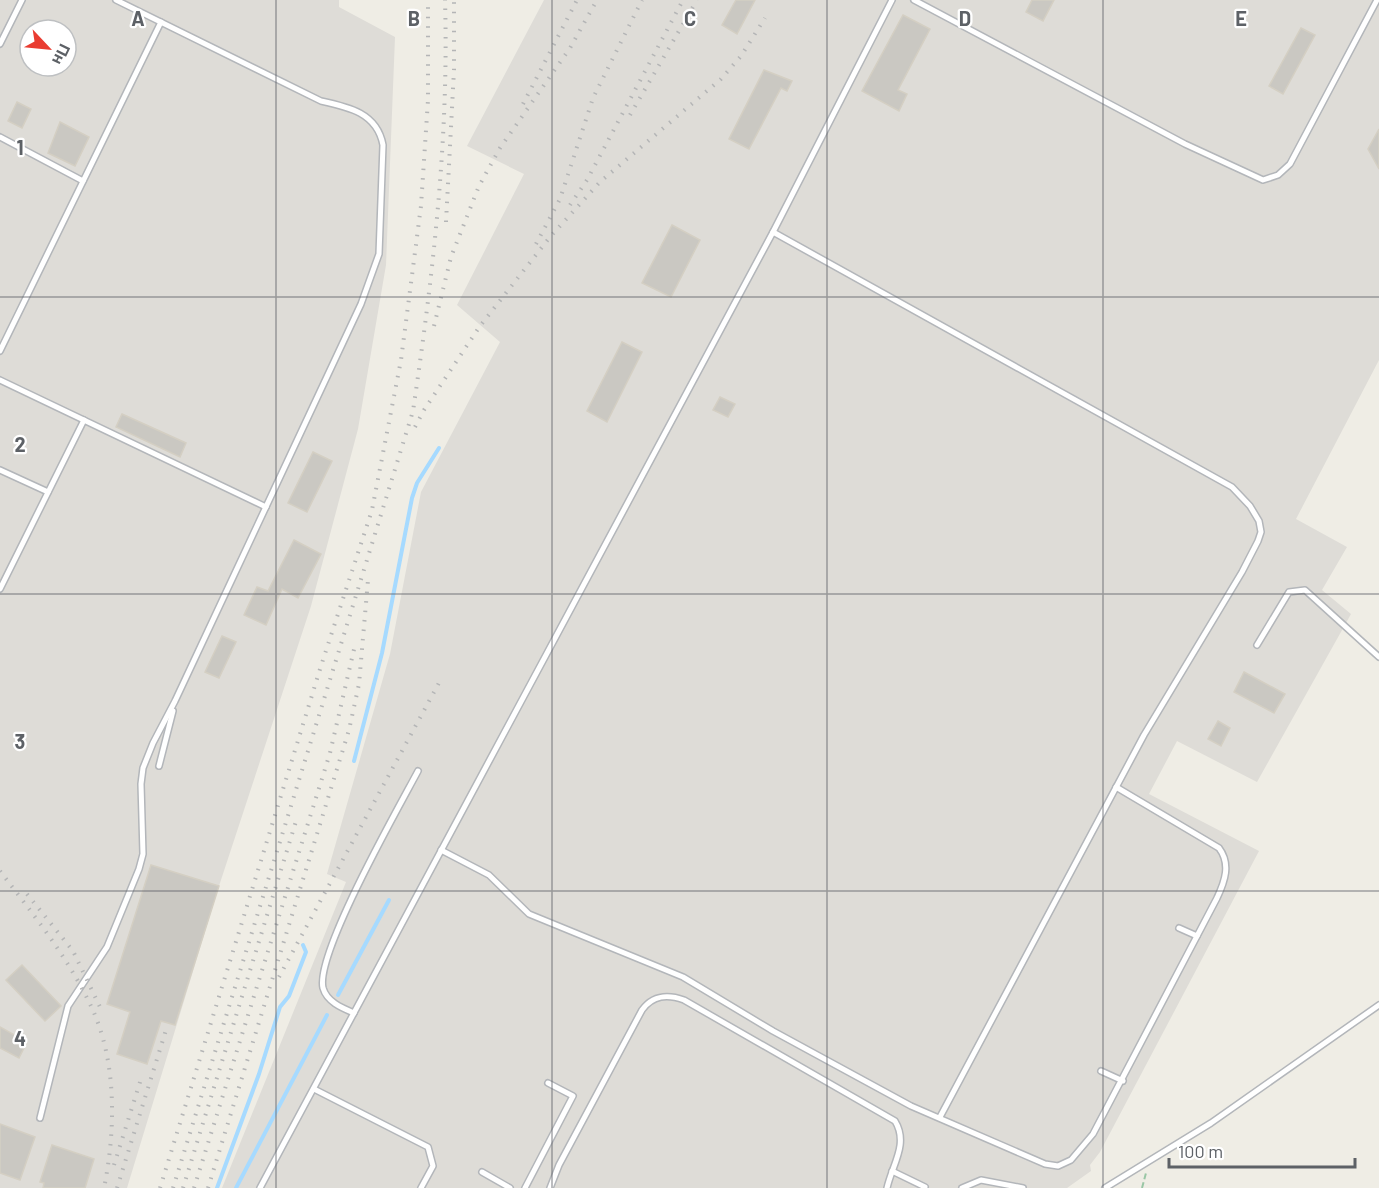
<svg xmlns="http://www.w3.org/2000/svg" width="1379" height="1188" font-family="Barlow,sans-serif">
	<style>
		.industrial { fill: #dedcd7; fill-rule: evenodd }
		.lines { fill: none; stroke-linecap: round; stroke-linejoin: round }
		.stream { stroke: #a6daff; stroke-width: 4 }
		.building { fill: #cac8c2; stroke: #d4cfc3; stroke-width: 1.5 }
		.lane-casing { stroke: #b3b6ba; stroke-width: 8 }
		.path { stroke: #99c6a5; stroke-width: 2; stroke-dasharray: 6 3; stroke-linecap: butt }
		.lane { stroke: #fff; stroke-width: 5 }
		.rail { stroke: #b4b5b6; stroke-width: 4; stroke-dasharray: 1.5 8; stroke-linecap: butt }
		.grid { fill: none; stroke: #5d6166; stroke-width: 1.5; stroke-opacity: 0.55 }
		.grid-label { font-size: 20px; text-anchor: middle; font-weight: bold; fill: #5d6166; stroke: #fff; stroke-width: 4.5; stroke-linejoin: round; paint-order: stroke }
	</style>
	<rect width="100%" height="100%" fill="#efede5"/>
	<g class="industrial">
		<path d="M0,0H339V7L395,37L386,265L358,429L311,606L219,886L127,1188H0ZM30,30H66V66H30Z"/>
		<path d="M544,0H1379V360L1296,519L1347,547L1322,590L1351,614L1257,782L1177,741L1149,794L1259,851L1100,1152L1090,1165L1091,1171L1067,1188H222L346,882L327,874L390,654L421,492L500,342L457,305L524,174L467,146Z"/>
	</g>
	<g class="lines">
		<g class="stream">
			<path d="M354,761L382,653L412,498L417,483L439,448"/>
			<path d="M338,995L389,900"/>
			<path d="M217,1188L259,1074L280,1007L289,996L306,952L303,945"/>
			<path d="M236,1188L327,1015"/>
		</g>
	</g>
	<g class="building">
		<path d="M736,0H755L737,34L722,25Z"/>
		<path d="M1032,0H1054L1043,21L1026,12Z"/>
		<path d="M903,15L930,29L898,90L907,94L899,111L862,91Z"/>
		<path d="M1301,28L1315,35L1283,94L1269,86Z"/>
		<path d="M764,70L792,81L787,91L781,88L749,149L729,139Z"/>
		<path d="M17,102L31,109L22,128L8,121Z"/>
		<path d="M60,122L89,137L75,166L48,153Z"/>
		<path d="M1379,129V169L1368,149Z"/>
		<path d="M672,225L700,240L671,297L642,283Z"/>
		<path d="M622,342L642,352L607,422L587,411Z"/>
		<path d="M720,397L735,404L728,417L713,410Z"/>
		<path d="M122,414L186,443L180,457L116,427Z"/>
		<path d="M313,452L332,461L307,512L288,503Z"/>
		<path d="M294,540L321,554L298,598L282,589L266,625L244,615L257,587L268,591Z"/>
		<path d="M222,636L236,642L219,678L205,672Z"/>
		<path d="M1244,672L1285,694L1274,713L1234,692Z"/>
		<path d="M1218,721L1230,728L1221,746L1208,739Z"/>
		<path d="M151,865L219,886L175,1025L161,1021L147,1064L117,1054L130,1012L107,1004Z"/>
		<path d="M22,965L61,1006L45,1021L6,980Z"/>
		<path d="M0,1027L27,1042L19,1058L0,1048Z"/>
		<path d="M0,1124L35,1137L20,1180L0,1173Z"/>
		<path d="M52,1145L94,1159L85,1188H43L44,1183L40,1182Z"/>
	</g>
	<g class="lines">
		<g class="lane-casing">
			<g id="lane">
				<path d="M914,0L1185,144L1263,180L1278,175L1290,164L1377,0"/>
				<path d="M0,44L22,0"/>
				<path d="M0,137L83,181"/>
				<path d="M773,232L1232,487L1250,506L1259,521L1261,532L1258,541L1242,572L1144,735L940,1117"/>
				<path d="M0,351L161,22"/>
				<path d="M0,380L266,507"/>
				<path d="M0,470L48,492"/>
				<path d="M0,589L84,420"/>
				<path d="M1257,645L1289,592L1305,590L1379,657"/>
				<path d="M159,766L173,711"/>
				<path d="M441,850L489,875L529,914L683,977L773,1031L911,1106L1045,1164L1058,1166L1071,1160L1093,1134L1217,898C1225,881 1231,864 1219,848L1116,787"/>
				<path d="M1179,928L1197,936"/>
				<path d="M354,1013C342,1008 327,1002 323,988C315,954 399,807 418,771"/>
				<path d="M1101,1071L1123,1081"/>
				<path d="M314,1089L428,1147L433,1166L421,1188"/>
				<path d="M40,1118L68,1006L107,947L139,869L143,854L141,784L143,768L153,743L175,701L361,304L379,254L383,145C377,113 349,107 321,101L116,0"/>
				<path d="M892,1171L925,1187"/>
				<path d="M482,1172L510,1188"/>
				<path d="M260,1188L773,232L892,0"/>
				<path d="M525,1188L573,1096L548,1083"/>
				<path d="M550,1188L559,1165L642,1010C653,995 667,994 684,1000L895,1121C909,1144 892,1165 887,1188"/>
				<path d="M962,1188L981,1180L1023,1188"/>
				<path d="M1105,1188L1211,1123L1379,1005"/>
			</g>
		</g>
		<path class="path" d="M1142,1188L1146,1173"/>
		<use href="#lane" class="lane"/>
		<g class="rail">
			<path d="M523,104L577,0"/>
			<path d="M630,115L697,0"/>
			<path d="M570,205L587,180L683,0"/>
			<path d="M446,222L454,70V0"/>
			<path d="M536,244L560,199L593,98L642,0"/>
			<path d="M434,326L451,257L479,186L500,148L570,48L597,0"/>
			<path d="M415,427L424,410L480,326L550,237L600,182L721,79L741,56L765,18"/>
			<path d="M0,871C32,913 67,956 90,1004C117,1059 116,1129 104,1188"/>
			<path d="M27,894L73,951L101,1009"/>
			<path d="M279,977L440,681"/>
			<path d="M114,1165L141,1079"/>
			<path d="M117,1188L166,1030"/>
			<path d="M160,1188L321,666L372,510L401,360L421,206L428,100V0"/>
			<path d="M173,1188L413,411C433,275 449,138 445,0"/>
			<path d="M183,1188L297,818"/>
			<path d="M194,1188L330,753L355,645"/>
			<path d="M208,1188L349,730L359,684L368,580"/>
		</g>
	</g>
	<path class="grid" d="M276,0V1188M552,0V1188M827,0V1188M1103,0V1188M0,297H1379M0,594H1379M0,891H1379"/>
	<g class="grid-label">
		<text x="138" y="26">A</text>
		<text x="414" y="26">B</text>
		<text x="690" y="26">C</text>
		<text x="965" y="26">D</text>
		<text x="1241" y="26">E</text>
		<text x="20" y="155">1</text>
		<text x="20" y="452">2</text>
		<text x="20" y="749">3</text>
		<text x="20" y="1046">4</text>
	</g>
	<g transform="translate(48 48) rotate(116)"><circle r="28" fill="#ffffff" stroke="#bec0c2" stroke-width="1.5"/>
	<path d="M0-4.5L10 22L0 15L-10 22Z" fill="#e93c31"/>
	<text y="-9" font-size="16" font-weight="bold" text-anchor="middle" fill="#5d6166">Пн</text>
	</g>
	<path d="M1169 1158v9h186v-9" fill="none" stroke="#5d6166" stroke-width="3"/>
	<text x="1178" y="1158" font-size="18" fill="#5d6166" stroke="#ffffff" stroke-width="4.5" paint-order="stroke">100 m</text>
</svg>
